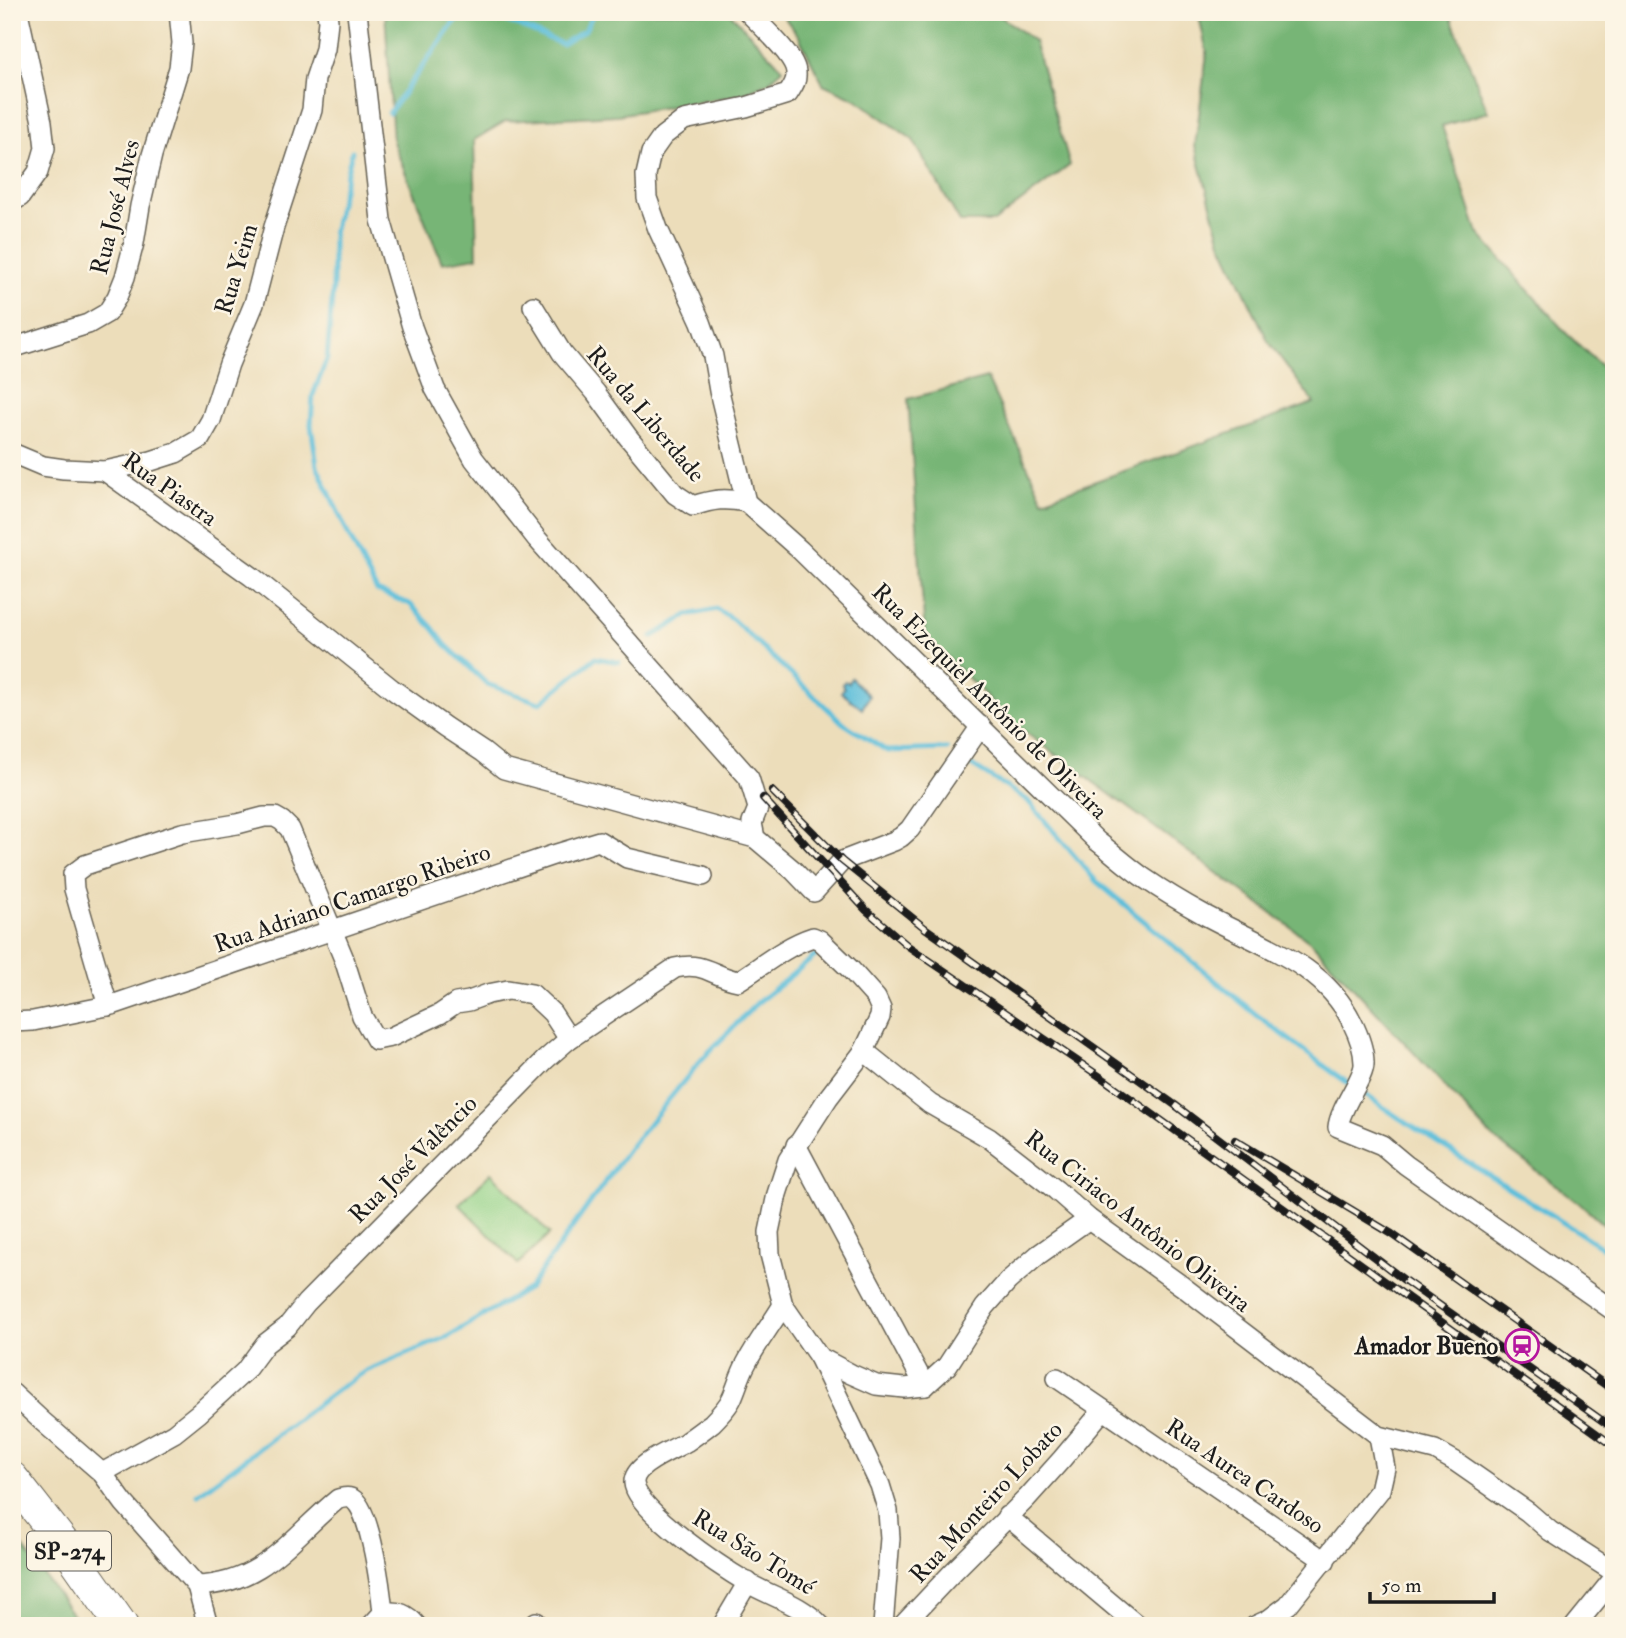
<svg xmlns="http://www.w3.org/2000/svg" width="1626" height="1638" font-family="'IM FELL Double Pica',serif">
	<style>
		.green { fill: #94d38a; stroke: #587853; stroke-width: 2 }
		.forest { fill: #77b576; stroke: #4a6849; stroke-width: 2 }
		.water { fill: #5bbeda; stroke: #3c6d7b; stroke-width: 2 }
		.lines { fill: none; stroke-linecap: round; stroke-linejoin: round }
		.stream { stroke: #5bbeda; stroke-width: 5 }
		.minor-casing { stroke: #656053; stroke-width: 22 }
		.primary-casing { stroke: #656053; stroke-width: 34 }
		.minor { stroke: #fff; stroke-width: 19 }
		.primary { stroke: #fff; stroke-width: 32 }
		.rail-casing { stroke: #1c1c1c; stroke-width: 8 }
		.rail { stroke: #fcf5e5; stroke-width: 5; stroke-dasharray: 16; stroke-linecap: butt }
		.labels { text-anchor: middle; stroke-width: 5; stroke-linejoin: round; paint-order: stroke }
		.shield { fill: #fcf5e5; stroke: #5f5d58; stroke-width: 2 }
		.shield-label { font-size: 23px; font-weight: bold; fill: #1c1c1c }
		.street-label { font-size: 24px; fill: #1c1c1c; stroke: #fcf5e5 }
		.poi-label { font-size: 24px; font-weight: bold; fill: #1c1c1c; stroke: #fcf5e5; text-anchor: end }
	</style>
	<rect width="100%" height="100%" fill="#fcf5e5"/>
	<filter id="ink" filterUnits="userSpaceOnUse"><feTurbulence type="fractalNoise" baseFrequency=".0143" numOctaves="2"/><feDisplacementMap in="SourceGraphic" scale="14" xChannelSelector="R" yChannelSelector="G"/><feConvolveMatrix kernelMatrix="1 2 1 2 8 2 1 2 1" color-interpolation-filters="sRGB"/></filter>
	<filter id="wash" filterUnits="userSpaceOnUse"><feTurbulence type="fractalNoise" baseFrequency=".00686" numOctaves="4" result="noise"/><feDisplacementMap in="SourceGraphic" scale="28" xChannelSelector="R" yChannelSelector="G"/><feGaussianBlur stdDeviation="1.57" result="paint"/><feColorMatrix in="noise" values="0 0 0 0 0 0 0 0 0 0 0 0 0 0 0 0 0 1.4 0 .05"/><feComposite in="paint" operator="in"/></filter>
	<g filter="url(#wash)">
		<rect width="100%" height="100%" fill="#ecddba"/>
		<path class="green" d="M491,1173L550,1234L518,1264L459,1204Z"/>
		<g class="forest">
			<path d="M385,12H729L783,69L769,82L740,95L617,115L506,121L474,140L477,257L442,263L393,142Z"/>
			<path d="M780,12H995L1034,41L1070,165L994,222H960L913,140L856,99L823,84L798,35Z"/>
			<path d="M1198,12H1449L1488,112L1442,126L1478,233L1566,333L1614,378V1234L1579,1203L1493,1138L1311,942L1014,724L925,635L908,399L987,378L1043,500L1314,403L1268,341L1221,242L1195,146L1207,53Z"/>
			<path d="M12,1532L81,1626H12Z"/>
		</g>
		<path class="water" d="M851,678L869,696L862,709L841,692L844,688L842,684L845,681L848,683Z"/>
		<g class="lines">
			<g class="stream">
				<path d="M485,12L562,44L585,30L594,12"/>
				<path d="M389,113L458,17L476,12"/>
				<path d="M352,151L333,233V287L327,359L313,395L311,425L317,466L349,536L377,591L410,604L432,627L445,644L487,684L540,703L595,658L619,662"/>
				<path d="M652,637L688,615L717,609L733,620L843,723L887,751L947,749"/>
				<path d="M971,765L1027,800L1096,881L1259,1017L1335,1074L1399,1118L1614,1255"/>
				<path d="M198,1494L338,1389L366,1371L449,1336L529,1288L630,1147L702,1059L757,1003L819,953"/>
			</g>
		</g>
	</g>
	<g filter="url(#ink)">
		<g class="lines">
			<g class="minor-casing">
				<g id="minor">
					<path d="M357,12L381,220L412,327L435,389L474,459L537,539L749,778L758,808L752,823L755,838L793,870L814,892L842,861L894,841L901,837L910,829L981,726"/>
					<path d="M748,12C761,26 796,56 796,73C797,82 792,87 788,94L746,107L684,120L663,136L651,153L646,175L647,198L658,229L701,322L713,356L719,391L746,502L800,550L1097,841C1113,853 1128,867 1144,878C1163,891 1183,903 1203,914C1258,945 1323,962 1352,1022C1358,1034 1364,1050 1364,1063C1365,1077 1340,1107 1338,1127L1382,1145L1406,1165L1614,1311"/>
					<path d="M12,202L20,197L38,172L45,148L42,122L18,12"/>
					<path d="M533,306L562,353L596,393L628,437L675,494L693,506C714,499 725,498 746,502"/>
					<path d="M12,348L88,324L107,313L117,297L125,277L134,243L140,206L152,155L179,68L182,43L179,12"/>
					<path d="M12,453L43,466L64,469L105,471L151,461L176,453L200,439L211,420L229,364L254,304L274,227L312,110L315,79L325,49L328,21L327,12"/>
					<path d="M105,471L251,576L392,689L445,727L483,752L504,769L755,838"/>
					<path d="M108,1006L74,889L73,874L85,865L182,833L237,824L264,817H275L282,821L290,829L344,959L362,1016L376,1040L391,1037L440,1014L456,1003L469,1001L488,994L508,990L532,994L552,1013L569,1039"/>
					<path d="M12,1022L33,1021L112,1005L553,855L599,841L627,858L703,876"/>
					<path d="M864,1051L930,1104L989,1138L1056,1190L1089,1219L1182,1286L1379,1436L1435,1450L1456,1462L1528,1512L1550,1531L1614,1572"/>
					<path d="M796,1145L925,1386"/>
					<path d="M783,1305C771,1325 757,1343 746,1364C740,1375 737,1387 732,1398C728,1407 719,1416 712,1423C704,1429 695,1436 686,1442C673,1450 633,1464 634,1483C635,1510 724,1569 748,1583C772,1597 801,1604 821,1626"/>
					<path d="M819,1357L851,1374L876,1385L904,1388L925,1386L947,1366L985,1307L1008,1281L1038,1255L1089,1219"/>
					<path d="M1057,1378L1325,1561"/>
					<path d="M12,1393L42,1421L102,1473L124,1503L197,1586L208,1626"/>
					<path d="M102,1473L174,1433L199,1413L245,1371L265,1344L287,1327L306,1303L545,1060L569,1039L675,968C704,961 712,976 738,981C762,966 785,946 813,937L820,940L851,970L876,998L881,1009L880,1017L864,1051L828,1098L788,1160L777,1194L769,1232L770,1254L783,1305L819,1357L880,1485L888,1511L890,1538L883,1626"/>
					<path d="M1007,1516L1138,1626"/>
					<path d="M197,1586C265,1583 290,1538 338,1499C343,1498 349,1496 354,1500C371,1513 381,1591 383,1613L371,1626"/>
					<path d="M383,1613C398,1610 407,1614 417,1626"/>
					<path d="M536,1622L538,1626"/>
					<path d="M722,1626L748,1582"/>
					<path d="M902,1626L952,1573L1027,1498L1062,1459L1103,1410"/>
					<path d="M1255,1626L1268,1620L1288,1605L1380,1490L1385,1468L1379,1436"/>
					<path d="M1575,1626L1614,1578"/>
				</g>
			</g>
			<g class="primary-casing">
				<path id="primary" d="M12,1478L70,1552L122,1626"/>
			</g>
			<use href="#minor" class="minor"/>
			<use href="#primary" class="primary"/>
			<g class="rail-casing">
				<g id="rail">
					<path d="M772,791L842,861L925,928L1175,1105L1404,1280L1614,1429"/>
					<path d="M763,798L866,910L908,946L1105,1080L1614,1446"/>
					<path d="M1235,1140L1392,1234L1614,1391"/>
				</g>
			</g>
			<use href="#rail" class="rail"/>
		</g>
	</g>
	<defs>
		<g id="station-ring" transform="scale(1.75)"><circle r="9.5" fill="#fcf5e5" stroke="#b5179e" stroke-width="1.5"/><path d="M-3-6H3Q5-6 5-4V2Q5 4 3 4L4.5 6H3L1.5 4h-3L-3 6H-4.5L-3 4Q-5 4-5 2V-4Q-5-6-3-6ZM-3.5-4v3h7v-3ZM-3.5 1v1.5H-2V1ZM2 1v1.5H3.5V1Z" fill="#b5179e"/></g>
	</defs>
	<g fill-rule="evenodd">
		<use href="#station-ring" x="1522" y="1346"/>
	</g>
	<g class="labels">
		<rect class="shield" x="27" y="1531.5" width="84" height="39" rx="5"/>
		<g class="shield-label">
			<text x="69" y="1559">SP-274</text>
		</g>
		<g class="street-label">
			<text transform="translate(115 207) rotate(-76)" y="8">Rua José Alves</text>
			<text transform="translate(236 269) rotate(-73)" y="8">Rua Yeim</text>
			<text transform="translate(646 414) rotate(50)" y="8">Rua da Liberdade</text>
			<text transform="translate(170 489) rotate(35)" y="8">Rua Piastra</text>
			<text transform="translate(990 701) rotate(45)" y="8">Rua Ezequiel Antônio de Oliveira</text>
			<text transform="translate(352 898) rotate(-19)" y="8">Rua Adriano Camargo Ribeiro</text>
			<text transform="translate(413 1159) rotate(-45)" y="8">Rua José Valêncio</text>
			<text transform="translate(1138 1221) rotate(38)" y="8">Rua Ciriaco Antônio Oliveira</text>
			<text transform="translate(1245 1476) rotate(34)" y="8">Rua Aurea Cardoso</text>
			<text transform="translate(986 1502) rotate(-47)" y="8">Rua Monteiro Lobato</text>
			<text transform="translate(754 1552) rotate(32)" y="8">Rua São Tomé</text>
		</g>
		<g class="poi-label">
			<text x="1498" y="1354">Amador Bueno</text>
		</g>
	</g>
	<rect width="1626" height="1638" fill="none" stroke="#fcf5e5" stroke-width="42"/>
	<path d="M1370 1592v10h124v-10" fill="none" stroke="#1c1c1c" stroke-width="3.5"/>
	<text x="1381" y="1592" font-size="21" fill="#1c1c1c" stroke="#fcf5e5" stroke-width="5" paint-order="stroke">50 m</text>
</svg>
